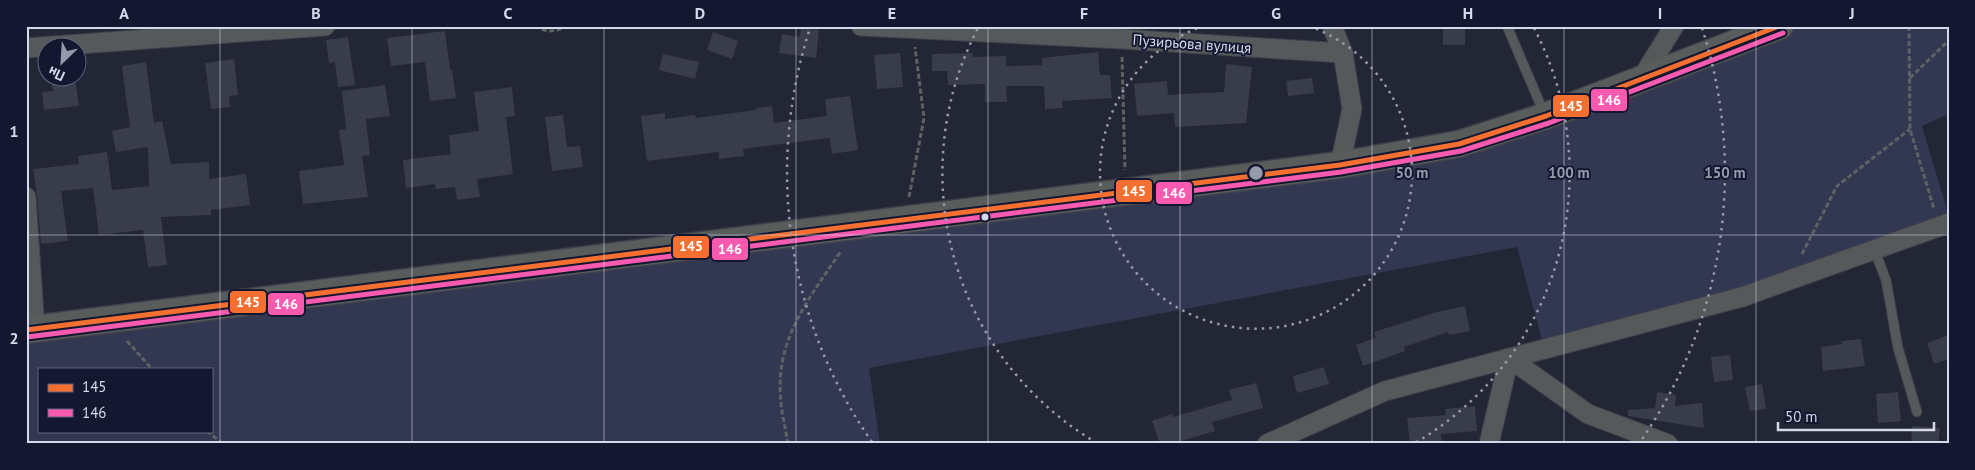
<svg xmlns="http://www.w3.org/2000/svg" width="1975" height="470" font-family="'PT Sans',sans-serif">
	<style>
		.green { fill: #333852; fill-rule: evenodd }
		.building { fill: #393c4a }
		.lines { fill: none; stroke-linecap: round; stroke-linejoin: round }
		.lane-casing { stroke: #3e404c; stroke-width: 11 }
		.street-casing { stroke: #3e404c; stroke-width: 21 }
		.secondary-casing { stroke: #3e404c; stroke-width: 29 }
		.path { stroke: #5e6264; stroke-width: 3; stroke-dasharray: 5 2.5; stroke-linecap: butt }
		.lane { stroke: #55595a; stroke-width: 9 }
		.street { stroke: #55595a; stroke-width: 19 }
		.secondary { stroke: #585d5c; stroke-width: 26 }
		.bus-1-casing { stroke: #141730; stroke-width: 9 }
		.bus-2-casing { stroke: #141730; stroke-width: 9 }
		.bus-1 { stroke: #f46f30; stroke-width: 5 }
		.bus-2 { stroke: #f75aaf; stroke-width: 5 }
		.grid { fill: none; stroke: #d5d9eb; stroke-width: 1; stroke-opacity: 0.55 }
		.ring { fill: none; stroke: #979aab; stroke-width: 2.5; stroke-dasharray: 2.5 5 }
		.bus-dot { fill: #d5d9eb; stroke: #141730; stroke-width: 2 }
		.labels { text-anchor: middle; stroke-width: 4; stroke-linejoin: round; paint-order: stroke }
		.street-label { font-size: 15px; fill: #d5d9eb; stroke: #141730 }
		.centre { fill: #979aab; stroke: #141730; stroke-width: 2.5 }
		.ring-label { font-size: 15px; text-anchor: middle; font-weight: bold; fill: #979aab; stroke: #141730; stroke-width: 4; stroke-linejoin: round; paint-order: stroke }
		.line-badge { stroke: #141730; stroke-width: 2 }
		.badge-label { font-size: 14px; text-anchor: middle; font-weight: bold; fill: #fff }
		.neatline { fill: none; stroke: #d5d9eb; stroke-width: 2 }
		.grid-label { font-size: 16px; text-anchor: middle; font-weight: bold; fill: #d5d9eb }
	</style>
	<rect width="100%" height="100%" fill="#232634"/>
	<path class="green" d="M1780,26H1949V114L1922,126L1949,216L1744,291L1543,344L1517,247L869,368L880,444H26V330L1459,144ZM39,369H211V431H39Z"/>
	<g class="building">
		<rect x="1443" y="26" width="22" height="19"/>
		<path d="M801,28L819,30L816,58L779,53L782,34L799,37Z"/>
		<path d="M445,31L450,70H452L456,98L430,101L425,62L391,66L387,38Z"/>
		<path d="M713,32L738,41L732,59L707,50Z"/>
		<path d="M348,37L355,85L338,87L335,62L329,63L326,40Z"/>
		<path d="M1098,52L1100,75H1110L1112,98L1062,101L1063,108L1045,109L1044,86H1006L1007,102H985V84L948,85L947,71H932V54L973,53V57L1006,56V66L1042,65V58Z"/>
		<path d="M900,53L903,87L877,89L874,55Z"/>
		<path d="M663,54L699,62L695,79L659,70Z"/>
		<path d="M234,59L238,95L229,96L230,107L211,109L205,63Z"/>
		<path d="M146,62L154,123L162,121L171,164L209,162V179L246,174L250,205L211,210V215L161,217L167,265L148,267L143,230L99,235L93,188L61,191L68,241L41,244L37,196L33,169L79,164L78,156L107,152L112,190L149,186L148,147L116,152L112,131L130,127L122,66Z"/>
		<path d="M1226,64L1252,67L1246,123L1175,127L1174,113L1137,116L1134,84L1167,81L1168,95L1224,92Z"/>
		<path d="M51,78H75L79,106L44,110L42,92L53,91Z"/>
		<path d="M1312,78L1314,93L1288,96L1286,81Z"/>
		<path d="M385,85L390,116L366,119L370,155L362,156L368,197L303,204L299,171L344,165L339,130L346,129L342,91Z"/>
		<path d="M512,87L515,116L506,117L513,174L477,179L480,197L457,200L455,187L436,189L435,184L406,188L403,160L451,154L449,135L479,131L474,92Z"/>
		<path d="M850,96L858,150L832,154L830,138L743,149L744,156L719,159V152L647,161L641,116L665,113V119L695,115L696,118L756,110V108L772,106L774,123L827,116L825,99Z"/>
		<path d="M563,115L567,147L580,146L583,167L552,171L545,117Z"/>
		<path d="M1465,306L1470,331L1449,335L1448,332L1404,347L1405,351L1363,366L1356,345L1376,338L1374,332L1437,312Z"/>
		<path d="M1949,335V359L1934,364L1927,343Z"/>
		<path d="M1861,339L1865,366L1823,371L1821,347L1842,344V341Z"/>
		<path d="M1730,355L1733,380L1714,382L1711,357Z"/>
		<path d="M1324,367L1329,384L1297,393L1293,376Z"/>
		<path d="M1256,383L1263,408L1212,422L1215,431L1181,441L1182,444H1160L1152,421L1172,414L1173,417L1232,400L1229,390Z"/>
		<path d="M1762,384L1766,409L1750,411L1745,387Z"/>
		<path d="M1657,392L1676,395L1675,406L1702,403L1704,428L1628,416V410L1655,408Z"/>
		<path d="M1898,392L1901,421L1878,423L1876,394Z"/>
		<path d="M1475,406L1477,431L1441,434L1442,444H1410L1407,418L1446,415L1445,409Z"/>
		<path d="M1912,426L1940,428L1938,444H1911Z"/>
	</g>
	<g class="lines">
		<g class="lane-casing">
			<g id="lane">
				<path d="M1507,26L1544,113"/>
				<path d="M1874,249L1886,280L1898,348L1917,412"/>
			</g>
		</g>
		<g class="street-casing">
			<g id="street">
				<path d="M861,26L1122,39L1343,53"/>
				<path d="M1332,26L1343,53L1352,109L1340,165"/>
				<path d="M26,48L325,26"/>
				<path d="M1640,81L1674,26"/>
				<path d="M26,197L35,329"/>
				<path d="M1267,444L1385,391L1742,297L1949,223"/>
				<path d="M1489,444L1509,358L1588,414L1668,444"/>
			</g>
		</g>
		<g class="secondary-casing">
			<path id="secondary" d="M26,330L1340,165L1459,144L1546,116L1780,26"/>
		</g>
		<g class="path">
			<path d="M535,26C547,33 555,32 567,26"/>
			<path d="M1909,26L1910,129L1934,209"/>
			<path d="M1122,57L1125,170"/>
			<path d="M1910,78L1949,40"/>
			<path d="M909,197L924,118L915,47"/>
			<path d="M1802,254L1837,186L1910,129"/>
			<path d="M127,341L152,369"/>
			<path d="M207,431L223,444"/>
			<path d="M788,444C786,430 782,416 781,402C774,340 809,299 841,251"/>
		</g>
		<use href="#lane" class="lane"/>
		<use href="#street" class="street"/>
		<use href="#secondary" class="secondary"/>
		<g class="bus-1-casing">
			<path id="bus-1" d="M26,330L1340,165L1459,144L1546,116L1779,26"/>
		</g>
		<g class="bus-2-casing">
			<path id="bus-2" d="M27,337L1341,172L1461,151L1549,123L1783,33"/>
		</g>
		<use href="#bus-1" class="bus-1"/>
		<use href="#bus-2" class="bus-2"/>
	</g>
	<path class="grid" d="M220,26V444M412,26V444M604,26V444M796,26V444M988,26V444M1180,26V444M1372,26V444M1564,26V444M1756,26V444M26,235H1949"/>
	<g class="ring">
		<path d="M1309 26A156 156 0 1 1 1203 26"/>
		<path d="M1097 443A313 313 0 0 1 978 28M1534 28A313 313 0 0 1 1415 443"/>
		<path d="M872 442A469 469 0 0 1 810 28M1702 28A469 469 0 0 1 1640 442"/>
	</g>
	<circle class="bus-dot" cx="985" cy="217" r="4.5"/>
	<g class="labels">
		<g class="street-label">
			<text transform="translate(1192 44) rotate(4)" y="5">Пузирьова вулиця</text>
		</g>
	</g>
	<circle cx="1256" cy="173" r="8" class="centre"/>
	<g class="ring-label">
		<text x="1412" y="178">50 m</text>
		<text x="1569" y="178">100 m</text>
		<text x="1725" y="178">150 m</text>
	</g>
	<g class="line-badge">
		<rect x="1590" y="88" width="38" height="24" rx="5" fill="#f75aaf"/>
		<rect x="1552" y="94" width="38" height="24" rx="5" fill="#f46f30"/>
		<rect x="1115" y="179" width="38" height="24" rx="5" fill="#f46f30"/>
		<rect x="1155" y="181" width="38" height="24" rx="5" fill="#f75aaf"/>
		<rect x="672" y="235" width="38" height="24" rx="5" fill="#f46f30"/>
		<rect x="711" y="237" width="38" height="24" rx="5" fill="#f75aaf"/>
		<rect x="229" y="290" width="38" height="24" rx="5" fill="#f46f30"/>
		<rect x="267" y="292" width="38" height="24" rx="5" fill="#f75aaf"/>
	</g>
	<g class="badge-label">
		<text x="1609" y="105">146</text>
		<text x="1571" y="111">145</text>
		<text x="1134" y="196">145</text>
		<text x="1174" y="198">146</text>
		<text x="691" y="251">145</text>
		<text x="730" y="254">146</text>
		<text x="248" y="307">145</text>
		<text x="286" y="309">146</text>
	</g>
	<rect width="1975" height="470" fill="none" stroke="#141730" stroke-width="55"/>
	<rect x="38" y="368" width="175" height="65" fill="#141730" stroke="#61657b"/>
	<rect x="48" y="384" width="25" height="8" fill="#f46f30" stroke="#61657b"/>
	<text x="82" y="392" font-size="15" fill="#d5d9eb">145</text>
	<rect x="48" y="409" width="25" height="8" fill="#f75aaf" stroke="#61657b"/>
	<text x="82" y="418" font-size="15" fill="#d5d9eb">146</text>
	<g transform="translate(62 62) rotate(205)"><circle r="24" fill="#141730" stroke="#61657b"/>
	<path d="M0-4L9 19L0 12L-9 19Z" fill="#979aab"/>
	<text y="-8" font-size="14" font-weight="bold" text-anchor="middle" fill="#d5d9eb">Пн</text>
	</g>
	<path d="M1778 422v8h156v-8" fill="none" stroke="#d5d9eb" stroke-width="2.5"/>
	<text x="1785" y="422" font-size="15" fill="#d5d9eb" stroke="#141730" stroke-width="4" paint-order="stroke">50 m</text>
	<rect x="28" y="28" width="1920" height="414" class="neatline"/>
	<g class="grid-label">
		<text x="124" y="19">A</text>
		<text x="316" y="19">B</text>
		<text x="508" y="19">C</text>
		<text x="700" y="19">D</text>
		<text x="892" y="19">E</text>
		<text x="1084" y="19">F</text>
		<text x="1276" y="19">G</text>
		<text x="1468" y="19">H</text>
		<text x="1660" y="19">I</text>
		<text x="1852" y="19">J</text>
		<text x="14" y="137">1</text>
		<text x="14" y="344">2</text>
	</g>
</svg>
